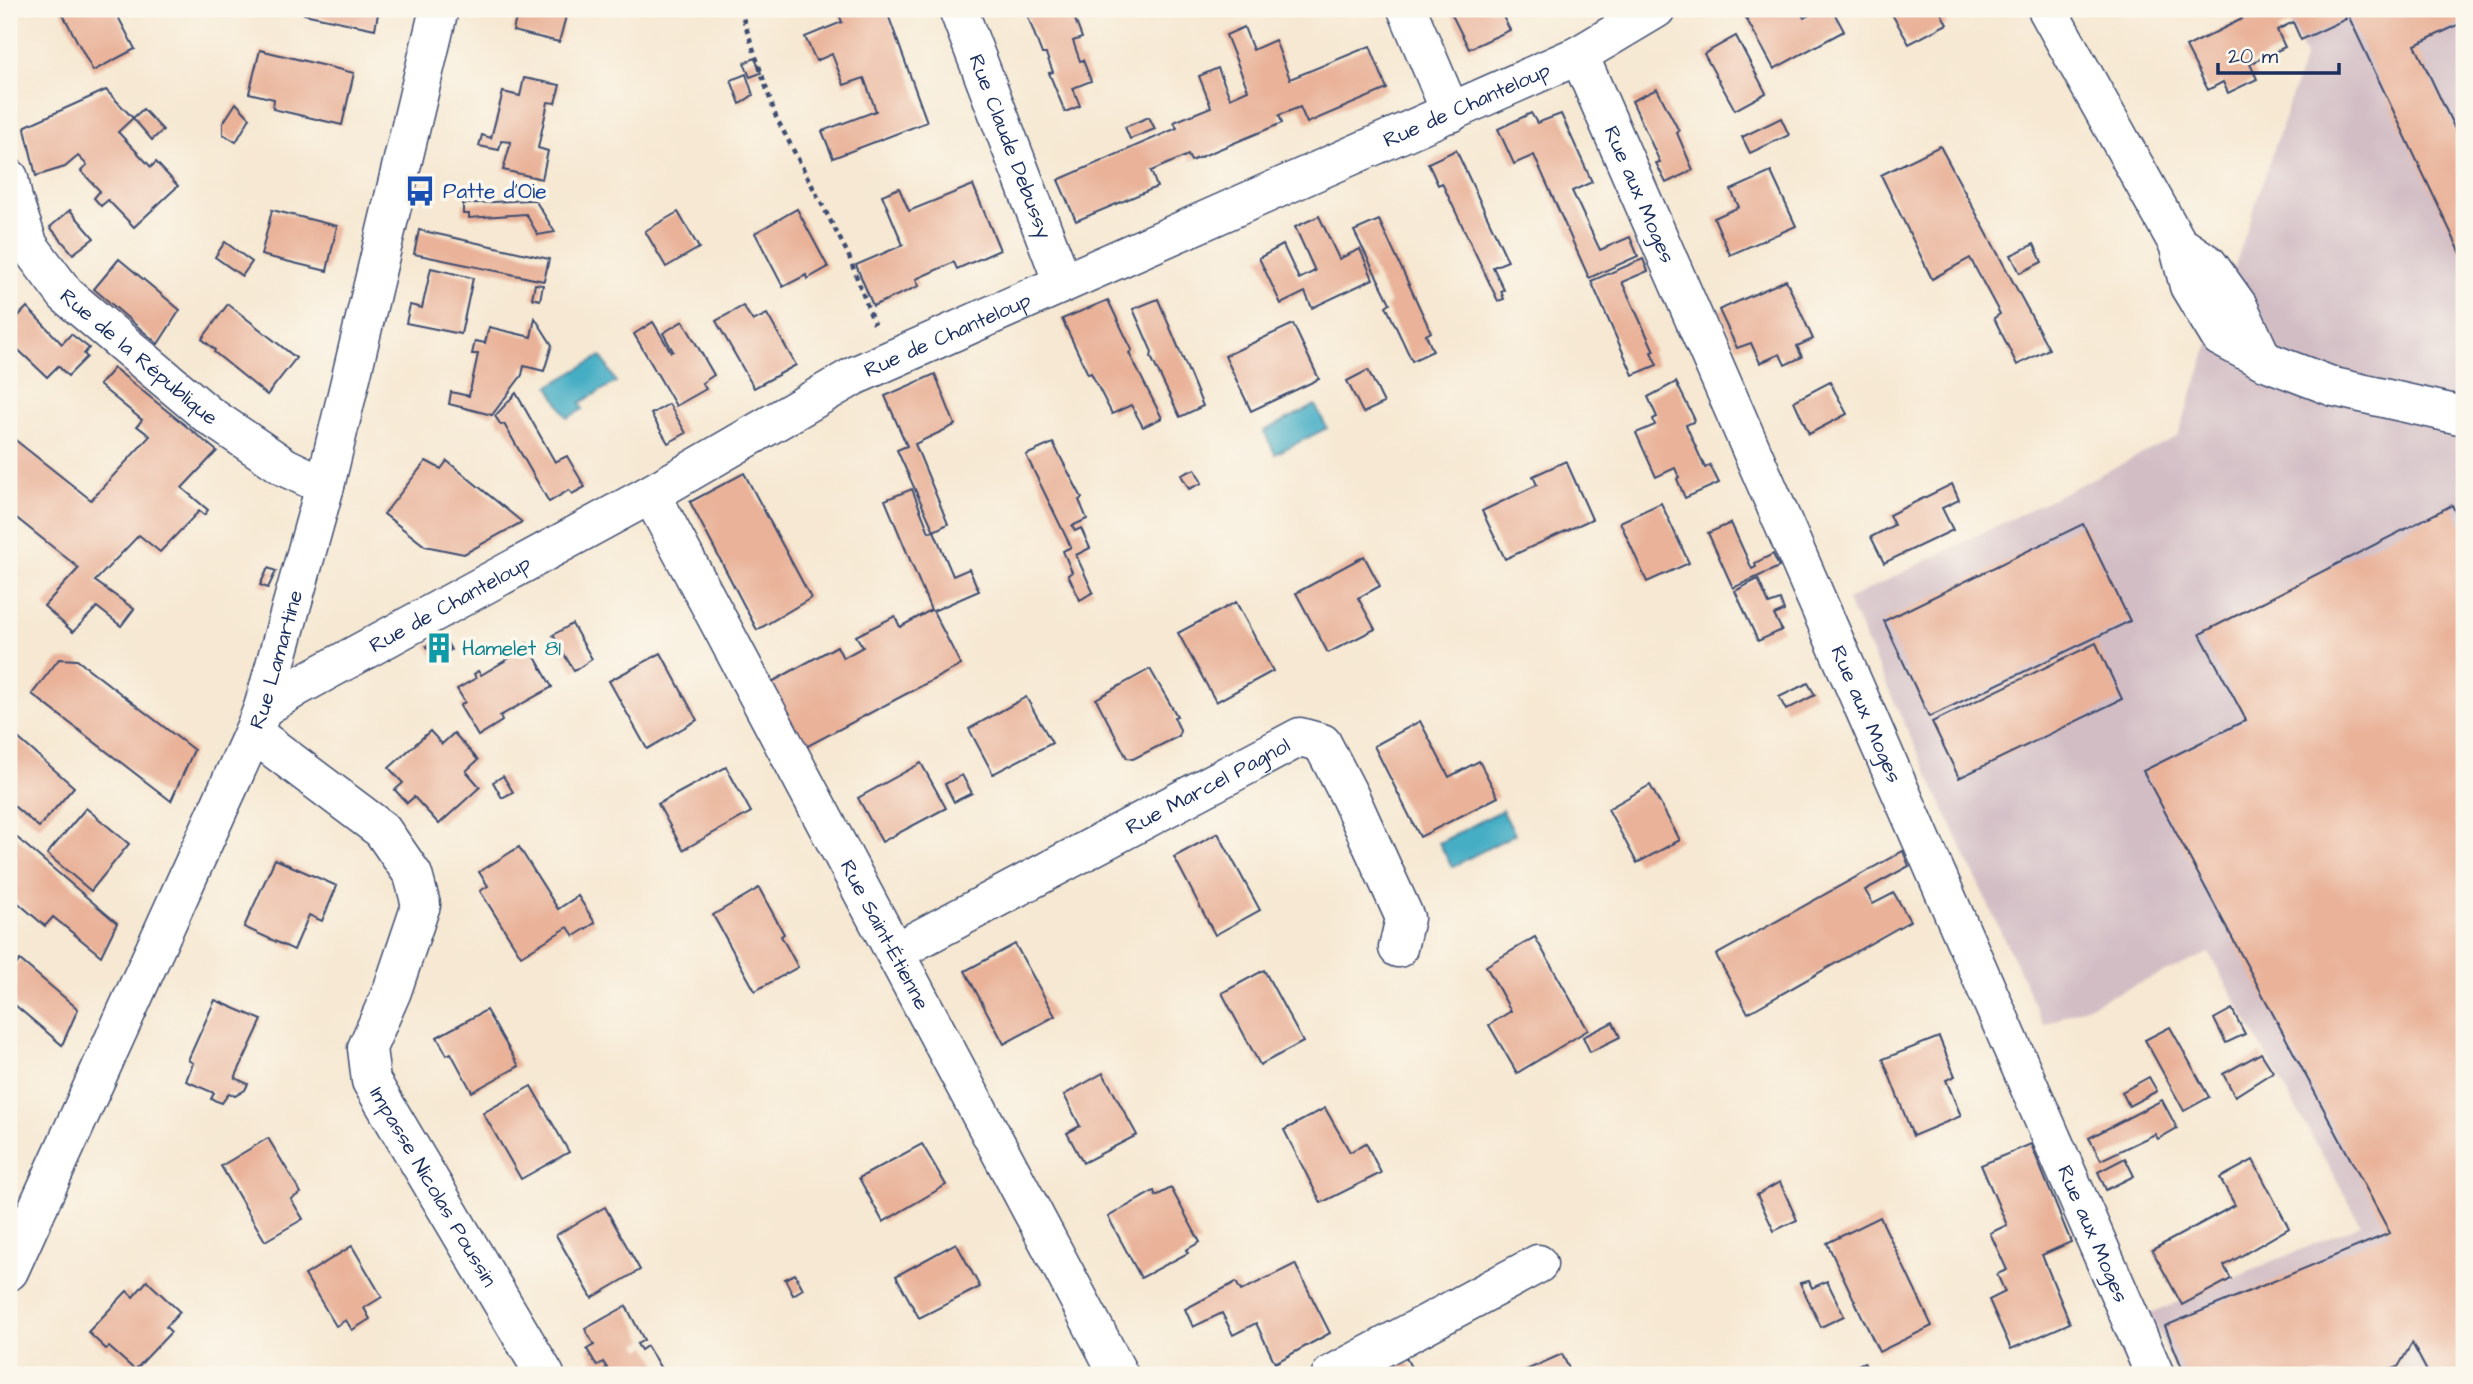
<svg xmlns="http://www.w3.org/2000/svg" width="2473" height="1384" font-family="'Architects Daughter',sans-serif">
	<style>
		.industrial { fill: #d2bdc5 }
		.water { fill: #44adc4; stroke: #306e91; stroke-width: 2 }
		.building { fill: #e9b299 }
		.lines { fill: none; stroke-linecap: round; stroke-linejoin: round }
		.minor-casing { stroke: #3c4b6f; stroke-width: 41 }
		.path { stroke: #3c4b6f; stroke-width: 4.5; stroke-dasharray: 5 5; stroke-linecap: butt }
		.minor { stroke: #fff; stroke-width: 38 }
		.labels { text-anchor: middle; stroke-width: 7; stroke-linejoin: round; paint-order: stroke }
		.street-label { font-size: 21px; fill: #1b2f5e; stroke: #fbf7ec }
		.transit-label { font-size: 21px; fill: #164399; stroke: #fbf7ec; text-anchor: start }
		.culture-label { font-size: 21px; fill: #0d838f; stroke: #fbf7ec; text-anchor: start }
	</style>
	<rect width="100%" height="100%" fill="#fbf7ec"/>
	<filter id="ink" filterUnits="userSpaceOnUse"><feTurbulence type="fractalNoise" baseFrequency=".0143" numOctaves="2"/><feDisplacementMap in="SourceGraphic" scale="14" xChannelSelector="R" yChannelSelector="G"/><feConvolveMatrix kernelMatrix="1 2 1 2 8 2 1 2 1" color-interpolation-filters="sRGB"/></filter>
	<filter id="wash" filterUnits="userSpaceOnUse"><feTurbulence type="fractalNoise" baseFrequency=".00686" numOctaves="4" result="noise"/><feDisplacementMap in="SourceGraphic" scale="28" xChannelSelector="R" yChannelSelector="G"/><feGaussianBlur stdDeviation="1.57" result="paint"/><feColorMatrix in="noise" values="0 0 0 0 0 0 0 0 0 0 0 0 0 0 0 0 0 1.4 0 .05"/><feComposite in="paint" operator="in"/></filter>
	<g filter="url(#wash)">
		<rect width="100%" height="100%" fill="#f6e8d2"/>
		<path class="industrial" d="M2284,9H2464V1375H2178L2150,1314L2361,1224L2209,953L2044,1025L1847,600L2178,436L2305,56Z"/>
		<g class="water">
			<path d="M601,356L616,382L580,403L583,409L567,418L549,386Z"/>
			<path d="M1315,405L1327,428L1275,454L1264,431Z"/>
			<path d="M1502,810L1515,834L1452,867L1439,843Z"/>
		</g>
		<g id="blocks">
			<g class="building">
				<path d="M60,9H114L135,49L93,71Z"/>
				<path d="M306,9H379L375,29L304,14Z"/>
				<path d="M518,9H568L559,42L513,31Z"/>
				<path d="M837,9H886L927,122L833,158L822,131L876,111L864,78L844,85L832,54L816,61L805,37L842,22Z"/>
				<path d="M1025,9H1071L1082,38L1073,41L1080,61L1083,60L1091,81L1073,88L1080,106L1065,112L1049,73L1053,72L1046,54H1042Z"/>
				<path d="M1449,9H1499L1510,30L1469,49Z"/>
				<path d="M1741,9H1799L1804,18L1813,13L1812,9H1832L1844,31L1774,69Z"/>
				<path d="M1889,9H1939L1947,24L1909,44Z"/>
				<path d="M2236,9H2342L2346,19L2301,40L2293,22L2277,30L2285,47L2250,64L2257,79L2228,93L2223,82L2208,90L2186,47L2242,19Z"/>
				<path d="M2345,9H2464V22L2415,45L2464,148V260Z"/>
				<path d="M1244,27L1253,50L1275,40L1290,79L1370,46L1387,89L1307,123L1300,107L1279,115L1282,123L1191,161L1188,155L1151,171L1157,187L1076,221L1058,180L1177,128L1174,122L1211,107L1199,76L1218,68L1230,98L1248,90L1226,35Z"/>
				<path d="M1736,36L1766,93L1735,110L1704,54Z"/>
				<path d="M260,50L354,73L342,125L273,109L274,99L249,93Z"/>
				<path d="M755,58L761,73L750,77L744,63Z"/>
				<path d="M746,74L753,95L740,104L731,80Z"/>
				<path d="M524,78L560,85L555,103L548,102L538,148L548,151L542,179L503,170L511,142L501,141L499,150L479,146L482,135L491,138L503,92L520,96Z"/>
				<path d="M1657,89L1679,131L1677,133L1693,170L1666,183L1656,163L1660,162L1632,101Z"/>
				<path d="M106,90L133,118L143,109L163,130L152,140L133,118L118,132L151,167L156,162L178,186L134,227L108,200L101,206L94,198L100,191L81,171L87,165L78,156L65,167L36,176L25,129L26,126Z"/>
				<path d="M236,103L250,118L236,142L223,134V123Z"/>
				<path d="M1531,113L1537,123L1561,114L1592,182L1572,191L1600,250L1630,237L1638,256L1589,278L1534,155L1514,164L1498,129Z"/>
				<path d="M1149,117L1155,129L1130,139L1125,127Z"/>
				<path d="M1781,118L1789,135L1750,153L1742,137Z"/>
				<path d="M1940,146L2049,349L2017,365L1994,318L2000,314L1970,258L1932,279L1881,175Z"/>
				<path d="M1456,150L1508,261L1493,267L1504,290L1501,291L1504,299L1498,301L1442,183L1438,185L1428,163Z"/>
				<path d="M1771,172L1796,226L1730,255L1714,218L1739,207L1731,190Z"/>
				<path d="M973,185L1000,250L957,269L954,262L916,279L919,286L873,306L856,265L903,245L882,195L899,188L909,211Z"/>
				<path d="M527,200H535L555,232L538,235L526,214L469,218V214H463V204Z"/>
				<path d="M797,209L828,267L807,279L806,275L783,287L755,233Z"/>
				<path d="M70,210L94,238L73,254L50,227Z"/>
				<path d="M272,210L337,226L327,271L261,255Z"/>
				<path d="M678,212L699,248L666,267L645,231Z"/>
				<path d="M1319,216L1339,259L1360,249L1373,279L1312,308L1305,292L1281,304L1259,258L1283,245L1299,279L1315,271L1295,227Z"/>
				<path d="M1379,220L1431,332L1426,335L1433,351L1412,361L1386,306L1390,303L1354,231Z"/>
				<path d="M419,230L549,259L544,281L414,254Z"/>
				<path d="M225,242L252,262L242,276L215,257Z"/>
				<path d="M2034,244L2042,262L2020,273L2011,255Z"/>
				<path d="M119,259L180,310L158,344L94,289Z"/>
				<path d="M1643,259L1648,271L1622,282L1654,351L1651,352L1657,365L1633,375L1591,281Z"/>
				<path d="M431,268L473,278L461,334L406,323L410,305L422,308Z"/>
				<path d="M1786,280L1813,339L1797,346L1802,357L1785,365L1780,354L1760,363L1751,343L1737,348L1719,310Z"/>
				<path d="M535,284L543,285L540,300L532,298Z"/>
				<path d="M1158,299L1203,406L1180,417L1151,357L1152,352L1133,309Z"/>
				<path d="M1108,300L1132,350L1129,353L1162,418L1143,427L1131,405L1112,414L1091,373L1088,374L1062,319Z"/>
				<path d="M228,304L296,358L267,395L214,352L215,350L202,339Z"/>
				<path d="M743,306L753,321L767,314L796,365L754,388L716,321Z"/>
				<path d="M27,307L62,344L71,334L89,348L84,354L87,357L68,376L58,366L47,377L9,341V326Z"/>
				<path d="M535,318L552,345L544,371L524,366L522,375L492,415L449,404L451,392L469,396L478,354H472L475,341L485,343L489,327L531,337Z"/>
				<path d="M683,321L714,375L702,383L706,389L676,406L634,334L653,322L671,352L673,351L663,333Z"/>
				<path d="M1293,324L1319,379L1251,411L1225,356Z"/>
				<path d="M114,368L217,451L182,488L208,510L204,515L199,511L160,552L139,535L95,581L134,609L121,626L97,607L73,632L44,606L79,568L9,512V435L91,500L150,436L137,426L142,420L99,385Z"/>
				<path d="M1368,370L1384,403L1363,413L1347,381Z"/>
				<path d="M935,374L955,425L915,444L948,524L934,531L897,450L907,446L885,396Z"/>
				<path d="M1676,382L1694,418L1693,422L1686,425L1705,468L1710,465L1719,483L1685,498L1677,479L1679,477L1675,468L1656,477L1636,433L1655,425L1653,419L1657,417L1648,397Z"/>
				<path d="M1830,382L1847,414L1809,434L1794,401Z"/>
				<path d="M516,393L555,462L567,456L585,487L572,494L569,490L549,502L504,424L501,425L495,416Z"/>
				<path d="M669,404L686,433L668,443L651,414Z"/>
				<path d="M1053,443L1082,498L1079,500L1087,519L1072,526L1075,531L1081,528L1090,548L1076,555L1093,592L1080,600L1068,575L1072,572L1063,551L1071,547L1026,455Z"/>
				<path d="M426,461L441,469L447,461L522,522L464,554L425,546L384,514Z"/>
				<path d="M1566,461L1592,519L1505,559L1482,511L1537,485L1533,476Z"/>
				<path d="M1195,469L1202,483L1189,489L1181,475Z"/>
				<path d="M744,473L811,598L757,630L690,502Z"/>
				<path d="M1952,484L1959,500L1942,508L1953,530L1884,563L1871,537L1894,525L1889,515Z"/>
				<path d="M912,489L929,532L934,531L953,576L969,569L979,591L933,611L961,665L804,748L770,683L837,646L843,658L863,647L856,636L895,616L900,627L931,610L885,500Z"/>
				<path d="M1661,503L1689,563L1647,582L1620,522Z"/>
				<path d="M2452,505L2464,530V1375H2429L2412,1343L2398,1367L2377,1375H2185L2165,1326L2390,1233L2143,771L2246,720L2200,634Z"/>
				<path d="M1731,523L1752,569L1756,567L1755,563L1773,554L1779,567L1733,588L1708,533Z"/>
				<path d="M2083,524L2130,621L1929,717L1884,621Z"/>
				<path d="M1364,556L1380,586L1358,598L1375,629L1328,653L1296,593Z"/>
				<path d="M268,568L276,571L268,588L260,585Z"/>
				<path d="M1758,579L1769,604L1780,600L1784,611L1774,615L1782,630L1758,641L1735,591Z"/>
				<path d="M1236,602L1273,671L1216,702L1178,633Z"/>
				<path d="M572,624L592,659L574,671L553,635Z"/>
				<path d="M444,637L451,650L435,660L426,646Z"/>
				<path d="M527,643L552,687L500,716L502,721L478,736L460,706L465,702L457,689L476,678L474,674L478,671L481,675L525,649L523,645Z"/>
				<path d="M2096,643L2122,699L1959,778L1932,722Z"/>
				<path d="M661,653L697,720L647,749L609,681Z"/>
				<path d="M59,659L77,660L194,750L171,801L32,694Z"/>
				<path d="M1150,669L1177,716L1174,717L1180,730L1179,736L1133,759L1127,758L1096,699Z"/>
				<path d="M1808,683L1815,695L1786,710L1779,697Z"/>
				<path d="M1026,697L1052,743L993,774L969,729Z"/>
				<path d="M1420,721L1449,777L1479,761L1498,797L1420,837L1374,746Z"/>
				<path d="M10,731L74,787L39,827L9,802Z"/>
				<path d="M430,731L442,744L454,733L478,760L466,771L480,787L439,824L414,797L407,803L395,790L403,783L389,768Z"/>
				<path d="M921,763L946,808L882,842L858,798Z"/>
				<path d="M726,767L751,812L683,850L658,804Z"/>
				<path d="M962,775L972,793L954,802L945,784Z"/>
				<path d="M503,776L513,792L502,798L493,782Z"/>
				<path d="M1650,785L1680,840L1637,863L1608,809Z"/>
				<path d="M86,808L129,844L91,891L47,854Z"/>
				<path d="M9,831L117,923L101,956L53,917L45,926L9,895Z"/>
				<path d="M1218,833L1260,910L1215,935L1174,857Z"/>
				<path d="M519,847L558,909L578,896L595,923L574,936L568,927L521,956L480,891L488,886L479,872Z"/>
				<path d="M1903,851L1909,866L1865,890L1873,904L1894,893L1910,921L1748,1013L1716,955Z"/>
				<path d="M275,859L337,886L322,921L309,915L294,950L244,927Z"/>
				<path d="M759,888L784,934L781,936L798,967L755,991L713,915Z"/>
				<path d="M1535,937L1588,1030L1517,1073L1489,1025L1511,1011L1486,966Z"/>
				<path d="M1015,944L1055,1016L1004,1044L965,971Z"/>
				<path d="M20,960L78,1009L62,1045L9,1000V974Z"/>
				<path d="M1264,970L1303,1042L1260,1065L1222,993Z"/>
				<path d="M215,1000L262,1020L235,1078L248,1084L245,1090L235,1096L229,1093L222,1103L211,1099L214,1093L186,1081L193,1063L188,1060Z"/>
				<path d="M2232,1009L2245,1034L2226,1043L2214,1019Z"/>
				<path d="M486,1010L519,1066L472,1092L451,1053L447,1055L437,1037Z"/>
				<path d="M1613,1022L1620,1037L1590,1052L1583,1037Z"/>
				<path d="M2170,1027L2209,1097L2184,1111L2145,1040Z"/>
				<path d="M1939,1037L1955,1076L1946,1080L1961,1116L1913,1136L1883,1059Z"/>
				<path d="M2261,1053L2273,1072L2235,1096L2223,1074Z"/>
				<path d="M1103,1073L1137,1135L1083,1163L1067,1133L1080,1126L1064,1095Z"/>
				<path d="M2149,1077L2157,1091L2129,1106L2122,1092Z"/>
				<path d="M531,1086L569,1152L521,1179L483,1113Z"/>
				<path d="M2162,1100L2177,1128L2158,1139L2155,1134L2101,1160L2089,1138Z"/>
				<path d="M1325,1108L1350,1152L1366,1143L1381,1173L1321,1203L1284,1130Z"/>
				<path d="M268,1138L301,1193L291,1199L303,1219L265,1241L221,1166Z"/>
				<path d="M922,1144L946,1185L883,1222L859,1178Z"/>
				<path d="M2031,1144L2071,1242L2042,1255L2070,1323L2011,1349L1989,1300L2005,1292L1997,1274L2007,1270L1990,1233L2007,1225L1981,1165Z"/>
				<path d="M2125,1158L2134,1176L2106,1190L2098,1172Z"/>
				<path d="M2253,1160L2289,1228L2224,1266L2231,1279L2182,1305L2152,1250L2235,1205L2220,1178Z"/>
				<path d="M1780,1182L1797,1220L1774,1231L1757,1195Z"/>
				<path d="M1171,1188L1200,1242L1186,1250L1188,1253L1141,1278L1108,1217L1154,1191L1156,1196Z"/>
				<path d="M605,1207L640,1270L592,1298L556,1235Z"/>
				<path d="M1880,1217L1932,1326L1879,1352L1827,1243Z"/>
				<path d="M956,1243L980,1287L919,1318L896,1276Z"/>
				<path d="M352,1246L382,1297L364,1308L370,1319L352,1330L346,1320L336,1326L305,1275Z"/>
				<path d="M1295,1264L1330,1333L1275,1363L1256,1323L1233,1335L1222,1313L1193,1327L1185,1309L1236,1282L1241,1291Z"/>
				<path d="M795,1274L803,1289L793,1295L785,1279Z"/>
				<path d="M147,1281L180,1312L166,1327L171,1332L135,1370L109,1347L106,1349L88,1332L127,1291L133,1297Z"/>
				<path d="M1809,1281L1812,1288L1827,1281L1844,1316L1821,1327L1800,1283Z"/>
				<path d="M626,1306L644,1340L637,1344L641,1350L647,1346L665,1375H602L601,1372L607,1368L603,1362L597,1366L587,1349L594,1345L585,1329Z"/>
				<path d="M1402,1350L1415,1375H1355Z"/>
				<path d="M1562,1354L1572,1375H1515Z"/>
				<path d="M1864,1362L1870,1375H1844L1843,1372Z"/>
			</g>
		</g>
	</g>
	<g filter="url(#ink)">
		<use href="#blocks" fill-opacity="0" stroke="#3c4b6f" stroke-width="2"/>
		<g class="lines">
			<g class="minor-casing">
				<g id="minor">
					<path id="s1" d="M958,9L1063,283"/>
					<path d="M1407,9L1451,113"/>
					<path d="M2047,9L2178,244L2189,286L2220,337L2263,360L2238,306L2208,264L2178,244"/>
					<path id="s2" d="M1579,55L2155,1375"/>
					<path id="s3" d="M9,178L13,199L29,246L66,295L207,414L285,467L325,486"/>
					<path d="M2263,360L2334,387L2464,416"/>
					<path id="s4" d="M651,494L1119,1375"/>
					<path id="s5" d="M263,708L297,687L651,494L854,376L1579,55L1656,9"/>
					<path id="s6" d="M253,733L382,830L413,875L421,905L392,991L367,1048L371,1081L545,1375"/>
					<path id="s7" d="M895,952L1300,737L1322,743L1350,797L1405,918L1398,948"/>
					<path id="s8" d="M9,1271L253,733L263,708L325,486L439,9"/>
					<path d="M1331,1375L1538,1264"/>
				</g>
			</g>
			<path class="path" d="M740,9L776,117L848,254L874,324"/>
			<use href="#minor" class="minor"/>
		</g>
	</g>
	<defs>
		<g id="bus-bare" transform="scale(2.415)"><path d="M-5-6H5V4H4V6H2V4H-2V6H-4V4H-5ZM-3.5-4V0h7V-4ZM-3.5 1.2v1.5H-2V1.2ZM2 1.2v1.5H3.5V1.2Z" fill="#1a4fb4" stroke="#fbf7ec" stroke-width="2.5" paint-order="stroke"/></g>
		<g id="building-bare" transform="scale(2.415)"><path d="M-4-6H4V6H1V3H-1V6H-4ZM-2.5-4.3h1.7v1.8h-1.7ZM.8-4.3h1.7v1.8H.8ZM-2.5-1h1.7V.8h-1.7ZM.8-1h1.7V.8H.8Z" fill="#0f9aa8" stroke="#fbf7ec" stroke-width="2.5" paint-order="stroke"/></g>
	</defs>
	<g fill-rule="evenodd">
		<use href="#bus-bare" x="420" y="191"/>
		<use href="#building-bare" x="439" y="648"/>
	</g>
	<g class="labels">
		<g class="street-label">
			<text dy="7" stroke="none"><textPath href="#s5" startOffset="1348">Rue de Chanteloup</textPath></text>
			<text dy="7" stroke="none"><textPath href="#s1" startOffset="147">Rue Claude Debussy</textPath></text>
			<text dy="7" stroke="none"><textPath href="#s2" startOffset="152">Rue aux Moges</textPath></text>
			<text dy="7" stroke="none"><textPath href="#s5" startOffset="780">Rue de Chanteloup</textPath></text>
			<text dy="7" stroke="none"><textPath href="#s3" startOffset="228">Rue de la République</textPath></text>
			<text dy="7" stroke="none"><textPath href="#s5" startOffset="214">Rue de Chanteloup</textPath></text>
			<text dy="7" stroke="none"><textPath href="#s8" startOffset="668">Rue Lamartine</textPath></text>
			<text dy="7" stroke="none"><textPath href="#s2" startOffset="719">Rue aux Moges</textPath></text>
			<text dy="7" stroke="none"><textPath href="#s7" startOffset="354">Rue Marcel Pagnol</textPath></text>
			<text dy="7" stroke="none"><textPath href="#s4" startOffset="499">Rue Saint-Étienne</textPath></text>
			<text dy="7" stroke="none"><textPath href="#s6" startOffset="556">Impasse Nicolas Poussin</textPath></text>
			<text dy="7" stroke="none"><textPath href="#s2" startOffset="1286">Rue aux Moges</textPath></text>
		</g>
		<g class="transit-label">
			<text x="443" y="198">Patte d'Oie</text>
		</g>
		<g class="culture-label">
			<text x="462" y="655">Hamelet 81</text>
		</g>
	</g>
	<rect width="2473" height="1384" fill="none" stroke="#fbf7ec" stroke-width="35"/>
	<path d="M2218 63v10h121v-10" fill="none" stroke="#1b2f5e" stroke-width="3.5"/>
	<text x="2228" y="63" font-size="21" fill="#1b2f5e" stroke="#fbf7ec" stroke-width="5" paint-order="stroke">20 m</text>
</svg>
